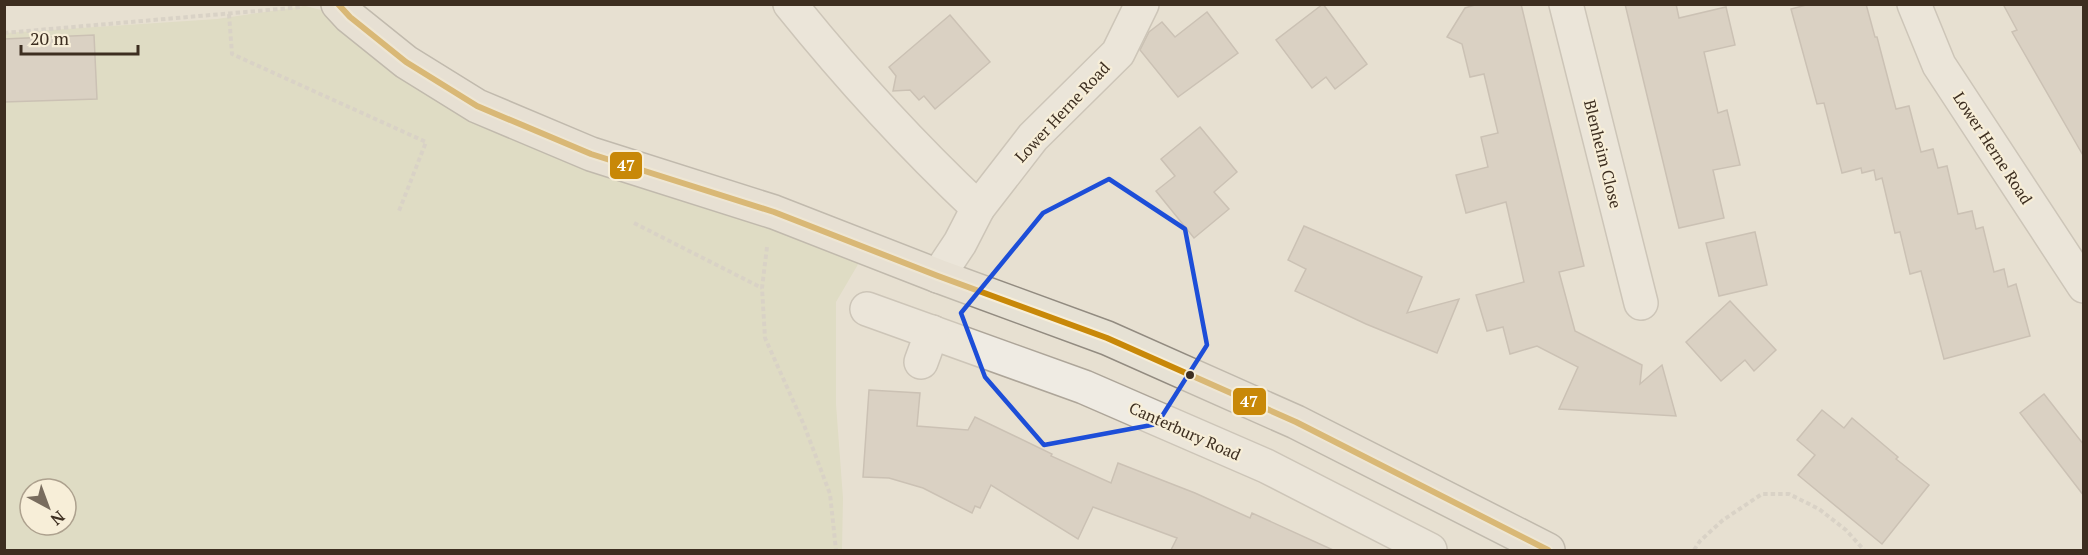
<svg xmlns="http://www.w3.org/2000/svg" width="2088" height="555" font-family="'PT Serif',serif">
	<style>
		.green { fill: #d6d7b3; fill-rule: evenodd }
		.building { fill: #cbbfb2; stroke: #a89c90; stroke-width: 1.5 }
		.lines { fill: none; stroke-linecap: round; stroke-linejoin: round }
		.minor-casing { stroke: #ada599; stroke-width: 36 }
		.major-casing { stroke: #928b80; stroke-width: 36 }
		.path { stroke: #c8c2b9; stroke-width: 4; stroke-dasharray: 4.5 3; stroke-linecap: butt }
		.minor { stroke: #efebe3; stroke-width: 33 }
		.major { stroke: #e6e1d4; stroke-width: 33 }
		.bus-1-casing { stroke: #f7eed8; stroke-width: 10 }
		.bus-1 { stroke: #c88808; stroke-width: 6 }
		.marked { fill: none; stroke: #1d4ed8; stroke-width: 4.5; stroke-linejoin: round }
		.bus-dot { fill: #3d2e20; stroke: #f7eed8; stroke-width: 2 }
		.labels { text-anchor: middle; stroke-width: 4.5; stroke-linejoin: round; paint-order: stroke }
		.street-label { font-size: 16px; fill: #3d2e20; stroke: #f7eed8 }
		.line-badge { stroke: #f7eed8; stroke-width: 2 }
		.badge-label { font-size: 16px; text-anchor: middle; font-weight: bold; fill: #fff }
	</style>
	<rect width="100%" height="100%" fill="#e7e0d1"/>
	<path class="green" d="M305,6L350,17L406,62L867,249L836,302V404L843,498L842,550H5V33L217,19ZM30,489H66V525H30Z"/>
	<g class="building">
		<path d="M1323,4L1367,64L1335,89L1326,77L1312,88L1276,40Z"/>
		<path d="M1478,4H1521L1584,266L1559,272L1575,331L1642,365L1640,384L1662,365L1676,416L1559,409L1578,367L1537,346L1510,354L1503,327L1487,331L1476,295L1524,282L1506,202L1466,213L1456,175L1488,167L1481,137L1498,133L1484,74L1470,77L1462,44L1447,37L1465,8Z"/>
		<path d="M1625,4H1676L1679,18L1726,7L1735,45L1704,52L1718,113L1727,110L1740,165L1713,170L1724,218L1679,228Z"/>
		<path d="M1810,4H1866L1875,37H1877L1896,109L1909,106L1921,152L1933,149L1938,168L1947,166L1958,214L1972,211L1976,229L1983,227L1994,272L2004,269L2008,287L2016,284L2030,336L1944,359L1921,271L1910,274L1900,232L1895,233L1882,178L1876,180L1874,170L1862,173L1861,168L1842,173L1824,103L1817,104L1791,9Z"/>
		<path d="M2003,4H2084V157L2012,32L2017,30Z"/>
		<path d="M1207,12L1238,53L1178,97L1140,50L1149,32L1162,22L1175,37Z"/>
		<path d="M950,15L990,62L935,109L924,96L919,100L910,90L893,91L896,76L889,67Z"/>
		<path d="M94,35L97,99L4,102V39Z"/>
		<path d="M1200,127L1237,172L1214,192L1229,209L1194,238L1156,191L1175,176L1161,159Z"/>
		<path d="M1304,226L1422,277L1407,313L1459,299L1437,353L1366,324L1295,291L1306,269L1288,260Z"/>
		<path d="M1755,232L1767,285L1719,296L1706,243Z"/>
		<path d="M1730,301L1776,350L1754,371L1745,360L1721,381L1686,342Z"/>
		<path d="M869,390L920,393L917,426L968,430L975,417L1052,454L1051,456L1111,483L1118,463L1195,493L1250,518L1252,513L1333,550H1171L1177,538L1093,507L1078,539L991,485L980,508L975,506L972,513L923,488L889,478L863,477Z"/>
		<path d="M2044,394L2084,445V496L2020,413Z"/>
		<path d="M1822,410L1844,428L1852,418L1898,457L1896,459L1929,485L1882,544L1798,475L1815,455L1797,440Z"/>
	</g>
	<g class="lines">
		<g class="minor-casing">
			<g id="minor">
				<path d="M790,4C848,76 910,144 978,208"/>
				<path d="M1566,4L1641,303"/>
				<path d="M1914,4L1939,65L2084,286"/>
				<path d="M938,276L960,243L978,208L1033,137L1118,53L1142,4"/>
				<path d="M867,309L1084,387L1266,466L1430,550"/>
				<path d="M921,362L932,332"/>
			</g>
		</g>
		<g class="major-casing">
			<path id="major" d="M338,4L350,17L406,62L477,106L591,154L774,212L938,276L1107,338L1296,422L1548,550"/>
		</g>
		<g class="path">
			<path d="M229,14L232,54L426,142L399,211"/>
			<path d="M4,33L303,7"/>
			<path d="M634,223L762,288"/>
			<path d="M767,247L762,288L765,338L804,425L830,494L836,550"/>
			<path d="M1694,550L1700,541L1723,520L1762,494H1789L1819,509L1846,530L1864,550"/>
		</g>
		<use href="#minor" class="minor"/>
		<use href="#major" class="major"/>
		<g class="bus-1-casing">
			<path id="bus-1" d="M338,4L350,17L406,62L477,106L591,154L774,212L938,276L1107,338L1296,422L1548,550"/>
		</g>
		<use href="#bus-1" class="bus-1"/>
	</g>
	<path d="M0 0H2088V555H0ZM1109,179L1185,229L1207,345L1157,424L1044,445L985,377L961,313L1043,213Z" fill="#e7e0d1" fill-opacity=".55" fill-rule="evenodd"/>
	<path class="marked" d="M1109,179L1185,229L1207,345L1157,424L1044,445L985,377L961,313L1043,213Z"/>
	<circle class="bus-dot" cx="1190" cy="375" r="5"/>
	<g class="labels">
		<g class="street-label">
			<text transform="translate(1062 112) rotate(-47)" y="6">Lower Herne Road</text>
			<text transform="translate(1993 148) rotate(57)" y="6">Lower Herne Road</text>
			<text transform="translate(1603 154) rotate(76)" y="6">Blenheim Close</text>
			<text transform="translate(1185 431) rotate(24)" y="6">Canterbury Road</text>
		</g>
	</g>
	<g class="line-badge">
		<rect x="609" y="151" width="34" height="29" rx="6" fill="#c88808"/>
		<rect x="1232" y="387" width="35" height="29" rx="6" fill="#c88808"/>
	</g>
	<g class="badge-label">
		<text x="626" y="171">47</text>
		<text x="1249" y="407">47</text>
	</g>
	<rect width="2088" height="555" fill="none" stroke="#3d2e20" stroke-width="12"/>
	<g transform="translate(48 507) rotate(139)"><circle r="28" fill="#f7eed8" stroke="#ada18e" stroke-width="1.5"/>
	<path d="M0-4.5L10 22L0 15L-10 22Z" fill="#786c5e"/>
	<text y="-9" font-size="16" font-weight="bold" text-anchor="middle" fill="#3d2e20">N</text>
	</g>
	<path d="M21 45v9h117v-9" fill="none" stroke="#3d2e20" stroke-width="3"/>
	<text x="30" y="45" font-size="18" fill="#3d2e20" stroke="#f7eed8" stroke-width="4.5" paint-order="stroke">20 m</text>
</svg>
